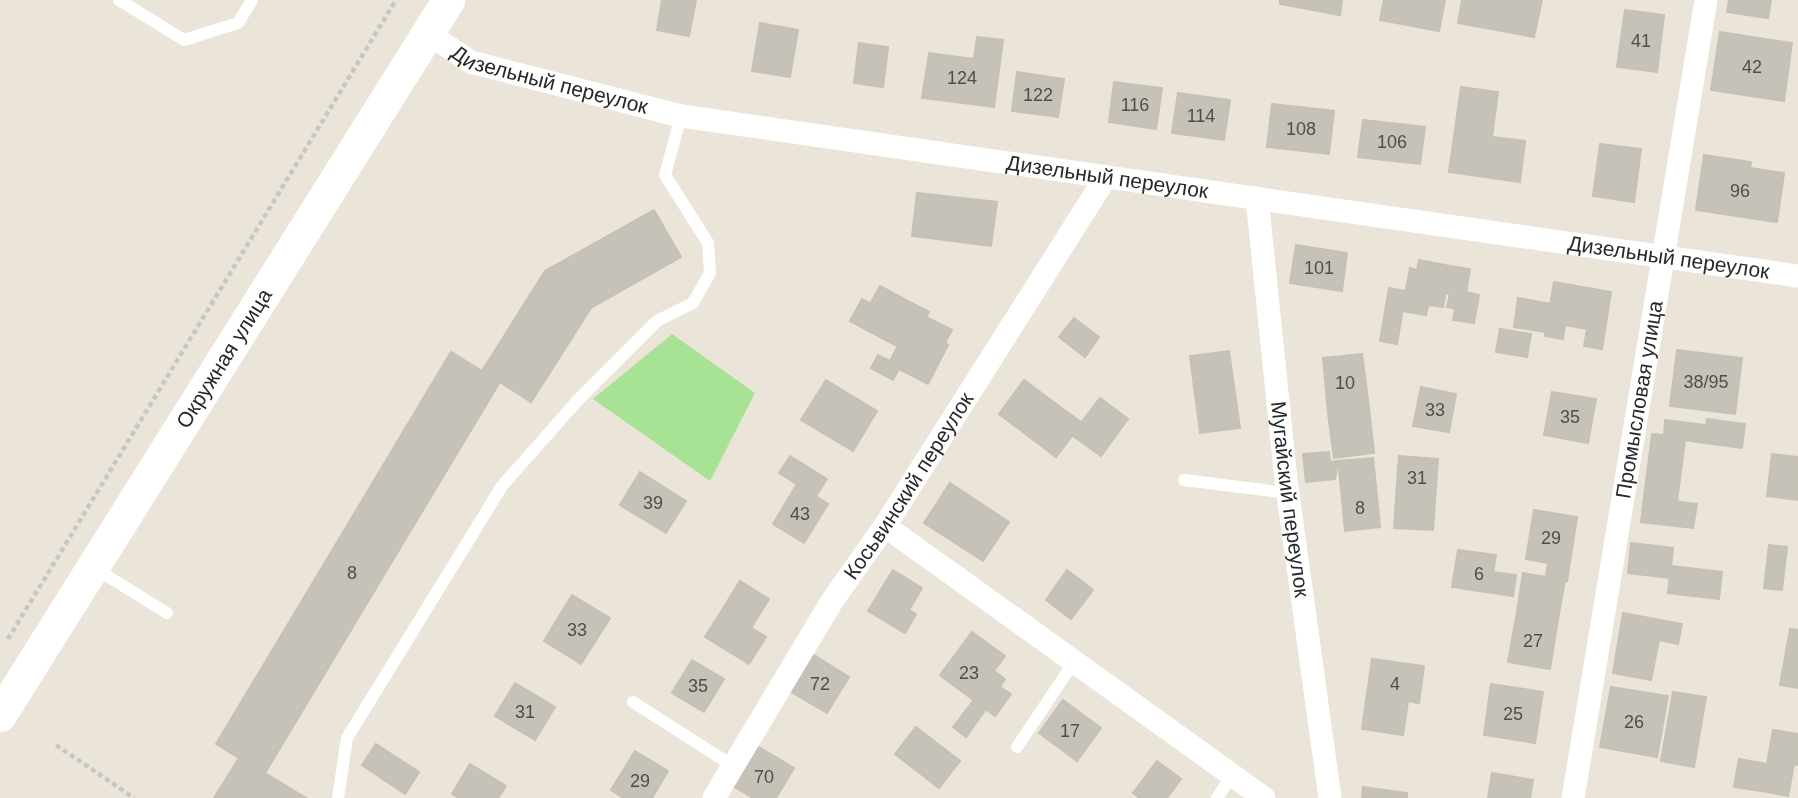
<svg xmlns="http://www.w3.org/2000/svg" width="1798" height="798" font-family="Helvetica,sans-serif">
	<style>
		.green { fill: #a8e295 }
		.building { fill: #c6c1b9; stroke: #c6c1b3; stroke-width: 2 }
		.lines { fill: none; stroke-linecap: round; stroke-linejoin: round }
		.path { stroke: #c7c7c7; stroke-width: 4.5; stroke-dasharray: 5 3.5; stroke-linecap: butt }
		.service { stroke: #fff; stroke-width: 12 }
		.minor { stroke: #fff; stroke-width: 23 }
		.secondary { stroke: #fff; stroke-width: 33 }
		.labels { text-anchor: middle; stroke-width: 5; stroke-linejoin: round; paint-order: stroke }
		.number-label { font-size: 18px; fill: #504e4c }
		.street-label { font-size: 21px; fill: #282828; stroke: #fff }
	</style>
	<rect width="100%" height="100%" fill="#ebe5d9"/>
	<path class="green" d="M672,334L755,393L710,481L593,399Z"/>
	<g class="building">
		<path d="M662,0H696L689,36L657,30Z"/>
		<path d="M1280,0H1342L1340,15L1280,4Z"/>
		<path d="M1384,0H1445L1439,31L1380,20Z"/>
		<path d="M1462,0H1542L1534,37L1458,23Z"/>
		<path d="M1729,0H1771L1768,18L1727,12Z"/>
		<path d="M1625,10L1664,15L1657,72L1617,67Z"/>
		<path d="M760,23L798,30L790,77L752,71Z"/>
		<path d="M1720,32L1792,43L1784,101L1711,90Z"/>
		<path d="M977,37L1003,40L994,107L922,98L929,53L974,59Z"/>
		<path d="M859,43L888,47L883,87L854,83Z"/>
		<path d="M1017,72L1064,79L1058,117L1012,111Z"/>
		<path d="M1114,82L1162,88L1156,129L1109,122Z"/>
		<path d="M1461,87L1498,92L1492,137L1525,141L1520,182L1449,172Z"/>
		<path d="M1178,93L1230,100L1224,140L1172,133Z"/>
		<path d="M1272,104L1334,111L1329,154L1267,147Z"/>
		<path d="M1363,120L1425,127L1420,164L1358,157Z"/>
		<path d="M1600,144L1641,149L1634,202L1593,196Z"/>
		<path d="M1704,155L1751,162L1750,168L1784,173L1777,222L1696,210Z"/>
		<path d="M917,193L997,202L991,246L912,236Z"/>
		<path d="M654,210L681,257L591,308L531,402L500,382L265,773L306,798H214L239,758L216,744L451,352L482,371L545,271Z"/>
		<path d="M1296,245L1347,253L1342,291L1290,283Z"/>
		<path d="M1419,260L1450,266L1443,307L1428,305L1426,315L1402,311L1410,268L1417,270Z"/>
		<path d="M1450,266L1470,269L1463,310L1447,307L1450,294L1446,293Z"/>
		<path d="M1554,282L1611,292L1602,349L1584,346L1587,329L1565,325L1563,339L1545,336Z"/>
		<path d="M880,286L906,300L896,318L870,304Z"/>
		<path d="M1389,288L1406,291L1397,344L1380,341Z"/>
		<path d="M1466,292L1479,295L1474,323L1453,320L1455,309L1463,310Z"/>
		<path d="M1518,298L1551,304L1546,332L1514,327Z"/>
		<path d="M862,299L920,330L908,352L850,321Z"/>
		<path d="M906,300L929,312L920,330L896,318Z"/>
		<path d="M926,317L952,330L945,343L920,330Z"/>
		<path d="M1074,318L1099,337L1085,357L1059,337Z"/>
		<path d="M1500,329L1531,334L1527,357L1496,352Z"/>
		<path d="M920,330L948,345L928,384L899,369L893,380L871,368L878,355L890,361L898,346L908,352Z"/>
		<path d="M1677,350L1742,358L1735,414L1670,406Z"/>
		<path d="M1229,351L1240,428L1200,433L1190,356Z"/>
		<path d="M1362,354L1369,408L1328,413L1323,358Z"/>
		<path d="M826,380L877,411L853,451L801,420Z"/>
		<path d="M1024,380L1082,423L1056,457L999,414Z"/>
		<path d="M1421,387L1456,394L1449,432L1413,426Z"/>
		<path d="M1552,392L1596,399L1588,443L1544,435Z"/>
		<path d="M1100,398L1128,419L1101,456L1072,435Z"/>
		<path d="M1369,408L1374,453L1334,458L1328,413Z"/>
		<path d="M1707,419L1745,424L1742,448L1704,443Z"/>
		<path d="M1665,420L1706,425L1704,443L1685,440L1677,502L1644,497L1652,434L1664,435Z"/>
		<path d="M1329,452L1330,462L1338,461L1335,479L1306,482L1303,454Z"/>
		<path d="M1772,454L1798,457V500L1767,496Z"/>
		<path d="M790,456L827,479L816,496L779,473Z"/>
		<path d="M1399,456L1438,459L1435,500L1396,498Z"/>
		<path d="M1373,458L1376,486L1341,489L1338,461Z"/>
		<path d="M640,472L686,501L666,533L620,505Z"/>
		<path d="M950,483L1009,522L983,561L924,523Z"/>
		<path d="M797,484L828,504L804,543L773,524Z"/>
		<path d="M1376,486L1380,527L1345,531L1341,489Z"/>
		<path d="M1644,497L1697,504L1693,528L1641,522Z"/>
		<path d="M1396,498L1435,500L1433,530L1394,528Z"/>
		<path d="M1534,510L1577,517L1567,581L1546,577L1548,563L1526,559Z"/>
		<path d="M1631,543L1673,548L1670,578L1628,573Z"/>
		<path d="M1769,545L1787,547L1782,590L1764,588Z"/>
		<path d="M1458,550L1496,555L1493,572L1516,575L1513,596L1452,587Z"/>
		<path d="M1671,566L1722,572L1719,599L1668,593Z"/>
		<path d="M893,570L922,588L909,610L916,614L905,633L868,611Z"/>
		<path d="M1067,570L1093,590L1071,619L1046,600Z"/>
		<path d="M1523,573L1565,580L1558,619L1517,612Z"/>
		<path d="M740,581L769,599L751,628L722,610Z"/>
		<path d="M572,595L610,618L581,664L544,641Z"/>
		<path d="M722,610L766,637L749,664L705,637Z"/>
		<path d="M1517,612L1558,619L1550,669L1508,662Z"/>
		<path d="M1623,613L1682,624L1678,644L1659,640L1651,680L1613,673Z"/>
		<path d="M1790,629L1798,630V688L1780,685Z"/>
		<path d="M972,632L1005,656L994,671L1005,679L1000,687L1011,694L995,716L940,675Z"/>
		<path d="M814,655L849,677L827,713L791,692Z"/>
		<path d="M1372,659L1424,666L1419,703L1408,701L1403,735L1362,729Z"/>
		<path d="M692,660L724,679L704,712L672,693Z"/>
		<path d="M515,683L555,707L535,740L495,716Z"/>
		<path d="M1491,684L1543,692L1535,743L1484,735Z"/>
		<path d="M1611,687L1668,696L1657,757L1600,747Z"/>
		<path d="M1673,692L1706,697L1694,767L1661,761Z"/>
		<path d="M974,700L986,709L966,737L953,727Z"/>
		<path d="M1063,700L1101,728L1077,761L1039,733Z"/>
		<path d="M916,727L960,761L939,788L895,754Z"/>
		<path d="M1773,730L1798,734V765L1794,764L1788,796L1762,791Z"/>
		<path d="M376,744L419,772L405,794L362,765Z"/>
		<path d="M757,746L794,768L776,798H753L733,786Z"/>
		<path d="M635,751L668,771L652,798H623L611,790Z"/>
		<path d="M1739,759L1767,764L1762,791L1734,787Z"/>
		<path d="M1157,761L1181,779L1167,798H1140L1133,793Z"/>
		<path d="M470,764L506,786L498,798H459L452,794Z"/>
		<path d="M1492,773L1533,780L1530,798H1488Z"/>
		<path d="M1363,787L1407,793V798H1362Z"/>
	</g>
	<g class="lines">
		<g class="path">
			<path d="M8,639L396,0"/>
			<path d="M56,745L134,798"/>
		</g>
		<g class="service">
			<path d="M119,0L184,40L238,23L252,0"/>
			<path d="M1184,480L1288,493"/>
			<path d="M96,569L167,613"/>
			<path d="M633,702L733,766"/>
			<path d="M1017,747L1074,662"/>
			<path d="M338,798L347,738L502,486L577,401L657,321L693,303L710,273L708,243L665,175L681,116"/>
			<path d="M1217,798L1232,775"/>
		</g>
		<g class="minor">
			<path id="s1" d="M429,34L471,62L681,116L1798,276"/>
			<path id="s2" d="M1257,198L1286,480L1330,798"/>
			<path d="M885,526L1264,798"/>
			<path id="s3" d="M714,798L832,601L885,526L1106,177"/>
			<path id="s4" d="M1573,798L1706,0"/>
		</g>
		<path class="secondary" id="s5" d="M0,716L449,0"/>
	</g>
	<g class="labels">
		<g class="number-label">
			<text x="1641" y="47">41</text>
			<text x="1752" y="73">42</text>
			<text x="962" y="84">124</text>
			<text x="1038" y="101">122</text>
			<text x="1135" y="111">116</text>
			<text x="1201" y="122">114</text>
			<text x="1301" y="135">108</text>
			<text x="1392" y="148">106</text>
			<text x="1740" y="197">96</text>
			<text x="1319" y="274">101</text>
			<text x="1706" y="388">38/95</text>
			<text x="1345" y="389">10</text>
			<text x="1435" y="416">33</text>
			<text x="1570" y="423">35</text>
			<text x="1417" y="484">31</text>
			<text x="653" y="509">39</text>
			<text x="1360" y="514">8</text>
			<text x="800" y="520">43</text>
			<text x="1551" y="544">29</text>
			<text x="352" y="579">8</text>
			<text x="1479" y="580">6</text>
			<text x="577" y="636">33</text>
			<text x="1533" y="647">27</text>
			<text x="969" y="679">23</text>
			<text x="820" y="690">72</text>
			<text x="1395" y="690">4</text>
			<text x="698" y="692">35</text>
			<text x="525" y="718">31</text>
			<text x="1513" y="720">25</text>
			<text x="1634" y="728">26</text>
			<text x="1070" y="737">17</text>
			<text x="764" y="783">70</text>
			<text x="640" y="787">29</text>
		</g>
		<g class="street-label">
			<text dy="7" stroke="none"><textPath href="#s1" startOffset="131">Дизельный переулок</textPath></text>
			<text dy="7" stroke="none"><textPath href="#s1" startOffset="698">Дизельный переулок</textPath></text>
			<text dy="7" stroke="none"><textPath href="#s1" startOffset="1265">Дизельный переулок</textPath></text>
			<text dy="7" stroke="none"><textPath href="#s5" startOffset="422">Окружная улица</textPath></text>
			<text dy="7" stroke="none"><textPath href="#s4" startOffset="404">Промысловая улица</textPath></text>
			<text dy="7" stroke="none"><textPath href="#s3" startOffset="368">Косьвинский переулок</textPath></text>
			<text dy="7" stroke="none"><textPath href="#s2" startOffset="303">Мугайский переулок</textPath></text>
		</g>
	</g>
</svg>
